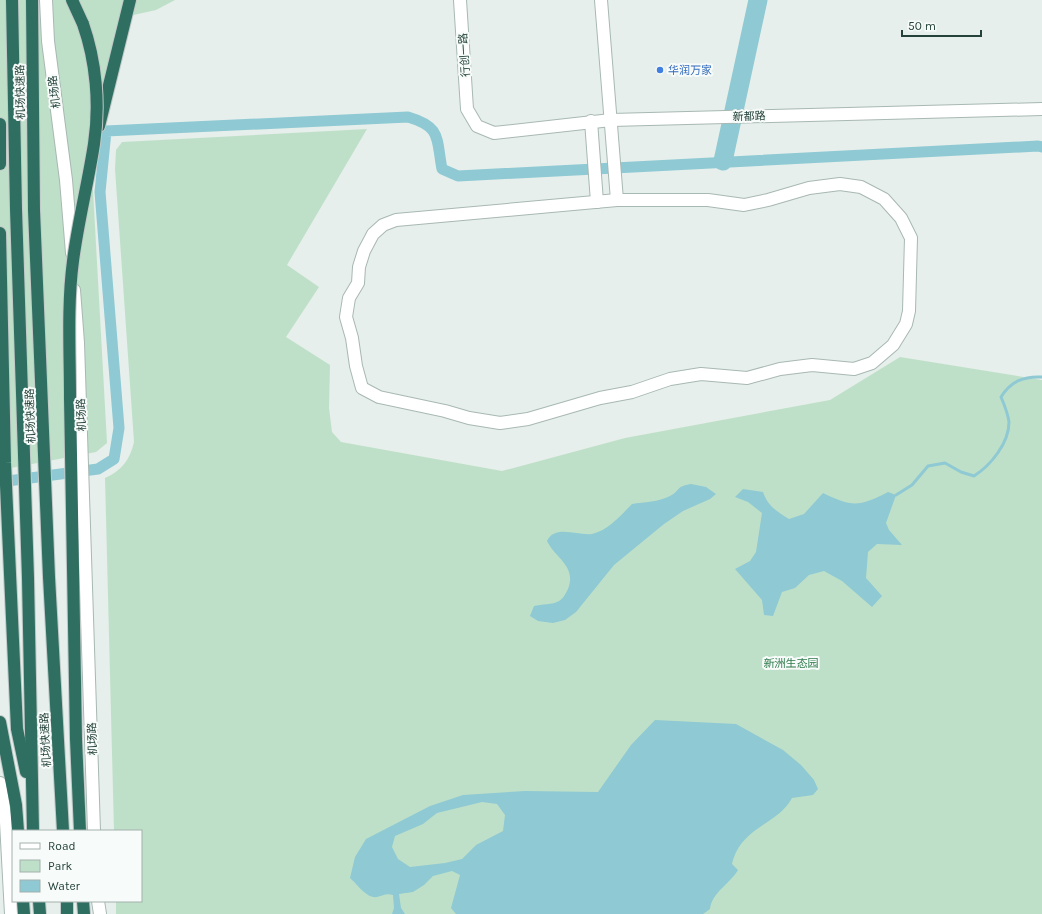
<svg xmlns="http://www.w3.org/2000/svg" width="1042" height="914" font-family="Karla,'Noto Sans SC',sans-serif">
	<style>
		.green { fill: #bfe0c8 }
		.water { fill: #8ec9d4; fill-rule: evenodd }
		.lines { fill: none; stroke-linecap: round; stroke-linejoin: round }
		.stream { stroke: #8ec9d4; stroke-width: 3 }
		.canal { stroke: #8ec9d4; stroke-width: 11 }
		.river { stroke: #8ec9d4; stroke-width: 19 }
		.minor-casing { stroke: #a8b8b2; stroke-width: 14 }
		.highway-casing { stroke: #c2cac8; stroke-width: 14 }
		.minor { stroke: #fff; stroke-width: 12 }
		.highway { stroke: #2f6f62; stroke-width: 12 }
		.highway-bridge-casing { stroke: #c2cac8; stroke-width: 14; stroke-linecap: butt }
		.highway-bridge { stroke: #2f6f62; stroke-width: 12 }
		.shop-dot { fill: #3f7fe0; stroke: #f7fbf9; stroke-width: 1.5 }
		.labels { text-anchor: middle; stroke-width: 4; stroke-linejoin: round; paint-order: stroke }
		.street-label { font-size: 11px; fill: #24423a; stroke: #f7fbf9 }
		.shop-label { font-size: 11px; fill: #366cbe; stroke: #f7fbf9; text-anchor: start }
		.park-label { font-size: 11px; fill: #2d7a4b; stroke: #f7fbf9 }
	</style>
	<rect width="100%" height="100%" fill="#e6efeb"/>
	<g class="green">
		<path d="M0,0H175L156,10L129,16L109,115L89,118L107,443L96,452L0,470Z"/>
		<path d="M367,129L287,265L319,287L286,337L330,365L329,408L332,432L341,442L502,471L625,438L830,400L900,357L1042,380V914H116V901H141V831H114L105,478C121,471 130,460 134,442L115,169L116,150L122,142Z"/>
	</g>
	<g class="water">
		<path d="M691,484L706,487L716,494L710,499L683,511L664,524L614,565L576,612L565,620L553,623L538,621L530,616L534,606C541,604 553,605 559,601C563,599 566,593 568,589C577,566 555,558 547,541C555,524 578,536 592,534C609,530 621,515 632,504C645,502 658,502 670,496C680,491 676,486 691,484Z"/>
		<path d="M743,489L763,492C768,506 776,511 789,519L804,514L823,493C852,507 859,507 888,492L896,495L886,523L889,530L902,545L877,544L868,552L866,578L882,596L872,607L842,581L824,571L809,575L795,588L782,592L773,616L764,615L762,600L735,569L750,561L756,552L762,513L748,502L735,497Z"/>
		<path d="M655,720L736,724L783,750L801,765L814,780L818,789L813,795L792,798C778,825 741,826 732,864L738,870C730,884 712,892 710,909L703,914H456L451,908L460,875L452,871L433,876L424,885L413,892L399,894L401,908L405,914H392L394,908L393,895C386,893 384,895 377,897C367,899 357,884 350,878L355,857L366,839L430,806L463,795L525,791L598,792L631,745ZM482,802L497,804L505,815L503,831L476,845L462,859L445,863L410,867L398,859L392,847L395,836L423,824L437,813Z"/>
	</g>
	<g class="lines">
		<path class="stream" d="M896,495L912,485L928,466L945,463L961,472L974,476C991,465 1009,443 1009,422C1008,414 1004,404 1001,397C1011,381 1024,376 1042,377"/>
		<path class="canal" d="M0,482L98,469L114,459L119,428L100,192L106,131L408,117C442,127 436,138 442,169L458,176L1038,146L1042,147"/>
		<path class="river" d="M723,161L758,0"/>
		<g class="minor-casing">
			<g id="minor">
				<path d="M46,0L48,41L66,180L72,253"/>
				<path d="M460,0L467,109L477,126L494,133L611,120L1042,109"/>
				<path d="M601,0L617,200"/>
				<path d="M591,121L597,202"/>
				<path d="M840,184L861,187L884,199L901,218L911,238L909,311L906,324L893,345L872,363L854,369L812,365L780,369L747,378L701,374L670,379L632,392L600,398L528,419L500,423L469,418L445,411L379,397L362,388L356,366L352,338L346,317L349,298L358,283L359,267L364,251L373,234L383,225L396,220L617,200H708L744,205L768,200L809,188Z"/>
				<path d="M74,290L78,343L94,831"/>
				<path d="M0,783L6,822L11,914"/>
				<path d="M98,901L100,914"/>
			</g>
		</g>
		<g class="highway-casing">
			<g id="highway">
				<path d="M12,0L16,209L28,578L33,831"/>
				<path d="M32,0L34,210L49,577L63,831"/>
				<path d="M72,0L83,24"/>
				<path d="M0,124V164"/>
				<path d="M99,126L130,0"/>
				<path d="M0,233L5,463L17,729L26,772"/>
				<path d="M70,398L76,739L80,831"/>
				<path d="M0,722L16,805L18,831"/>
				<path d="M23,901L24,914"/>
				<path d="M39,901L40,914"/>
				<path d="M67,901V914"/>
				<path d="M83,901L84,914"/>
			</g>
		</g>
		<use href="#minor" class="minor"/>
		<use href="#highway" class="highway"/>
		<g class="highway-bridge-casing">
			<path id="highway-bridge" d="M70,398C70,353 67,306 73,261C78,222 88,183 94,144C100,104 96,61 83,24"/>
		</g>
		<use href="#highway-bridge" class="highway-bridge"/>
	</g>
	<circle class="shop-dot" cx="660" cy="70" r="4"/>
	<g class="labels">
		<g class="street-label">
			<text transform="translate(464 55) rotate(-94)" y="4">行创一路</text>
			<text transform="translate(20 92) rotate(-91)" y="4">机场快速路</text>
			<text transform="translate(54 92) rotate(-97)" y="4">机场路</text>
			<text transform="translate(749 116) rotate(-2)" y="4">新都路</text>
			<text transform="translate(81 415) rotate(-92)" y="4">机场路</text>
			<text transform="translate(30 416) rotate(-92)" y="4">机场快速路</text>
			<text transform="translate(92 739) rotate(-92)" y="4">机场路</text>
			<text transform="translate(45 740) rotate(-93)" y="4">机场快速路</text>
		</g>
		<g class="shop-label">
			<text x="668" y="74">华润万家</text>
		</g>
		<g class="park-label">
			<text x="791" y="667">新洲生态园</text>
		</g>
	</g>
	<rect x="12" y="830" width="130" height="72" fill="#f7fbf9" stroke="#a3b1ad"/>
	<rect x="20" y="843" width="20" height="6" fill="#ffffff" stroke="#a3b1ad"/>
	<text x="48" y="850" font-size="12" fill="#24423a">Road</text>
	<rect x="20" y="860" width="20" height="12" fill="#bfe0c8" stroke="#a3b1ad"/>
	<text x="48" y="870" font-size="12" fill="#24423a">Park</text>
	<rect x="20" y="880" width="20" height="12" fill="#8ec9d4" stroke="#a3b1ad"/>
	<text x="48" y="890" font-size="12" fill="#24423a">Water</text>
	<path d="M902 30v6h79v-6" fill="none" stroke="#24423a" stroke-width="2"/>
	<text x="908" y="30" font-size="12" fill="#24423a" stroke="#f7fbf9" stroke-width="3" paint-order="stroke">50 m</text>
</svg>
